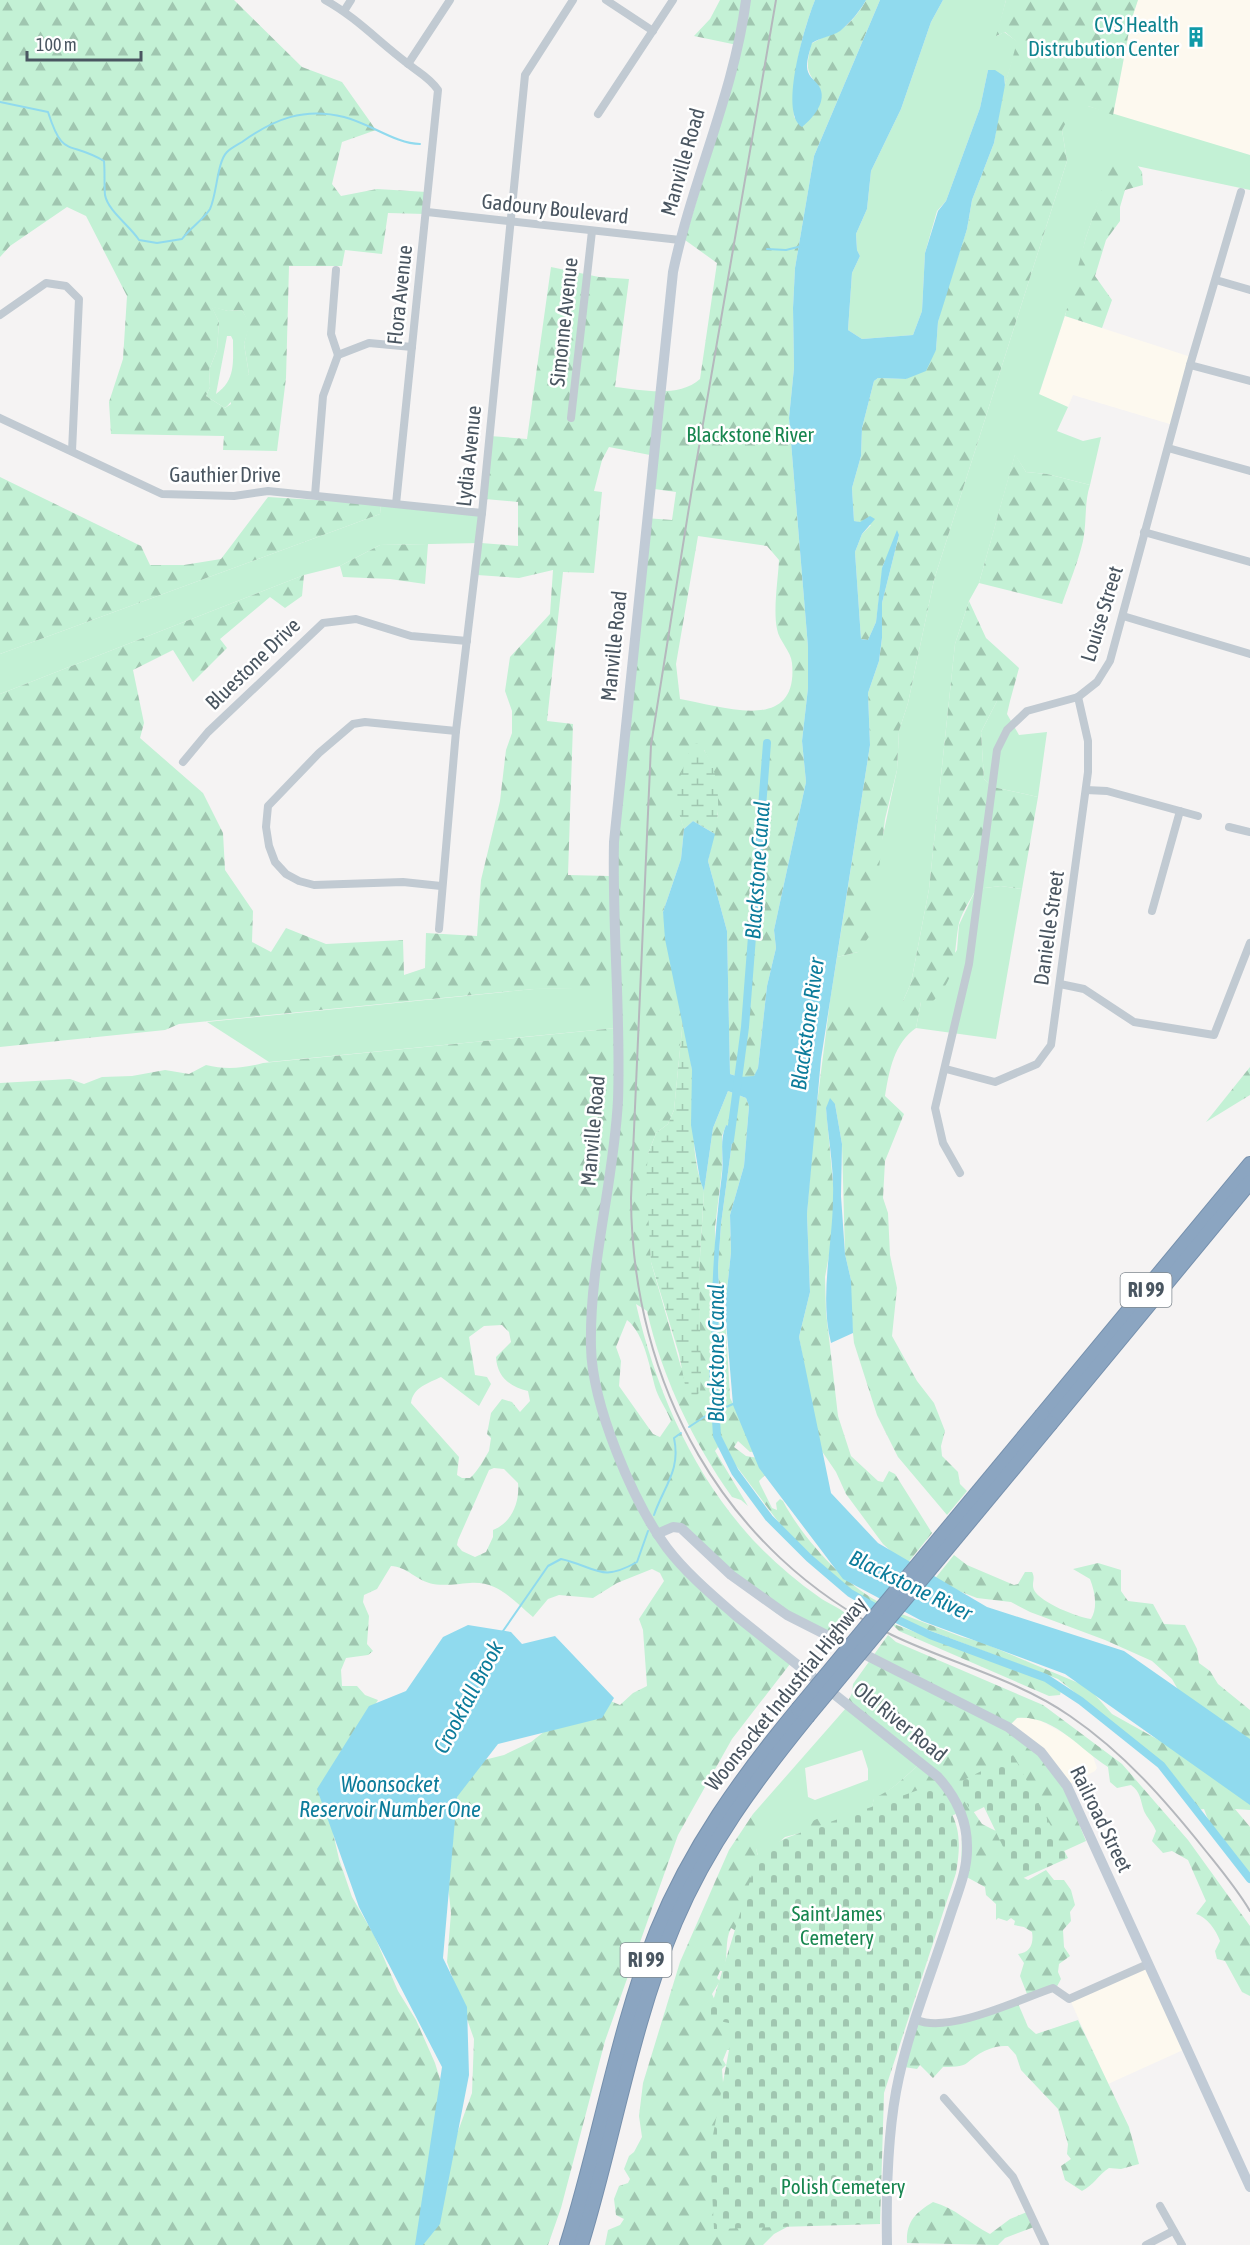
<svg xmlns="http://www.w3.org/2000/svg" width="1250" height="2245" font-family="'Asap Condensed',sans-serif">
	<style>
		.commercial { fill: #fdf9ef }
		.green { fill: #c3f1d5; fill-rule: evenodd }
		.forest { fill: url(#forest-firs); fill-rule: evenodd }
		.wetland { fill: url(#wetland-marsh) }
		.cemetery { fill: url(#cemetery-stones) }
		.water { fill: #90daee }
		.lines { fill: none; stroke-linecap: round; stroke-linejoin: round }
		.stream { stroke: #90daee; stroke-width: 2 }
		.canal { stroke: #90daee; stroke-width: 8 }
		.highway-casing { stroke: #7690ad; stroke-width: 16 }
		.street { stroke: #c1cad2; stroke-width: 8 }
		.secondary { stroke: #c1cbd6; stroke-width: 10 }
		.highway { stroke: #8ba5c1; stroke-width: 14 }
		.rail { stroke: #b5b8bd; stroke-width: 2 }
		.highway-bridge-casing { stroke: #7690ad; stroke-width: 16; stroke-linecap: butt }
		.highway-bridge { stroke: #8ba5c1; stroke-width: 14 }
		.labels { text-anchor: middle; stroke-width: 5; stroke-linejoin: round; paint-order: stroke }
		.shield { fill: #fff; stroke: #808990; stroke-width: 1.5 }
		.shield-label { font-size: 20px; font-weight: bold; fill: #4a5661 }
		.culture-label { font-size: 21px; fill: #0d838f; stroke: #fff; text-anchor: end }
		.street-label { font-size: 21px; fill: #4a5661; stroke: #fff }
		.park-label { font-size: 21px; fill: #17864f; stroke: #fff }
		.water-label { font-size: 22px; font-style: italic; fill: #0c7c9b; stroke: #fff }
	</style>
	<defs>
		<pattern id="forest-firs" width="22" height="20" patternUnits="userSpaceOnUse" patternTransform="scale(1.5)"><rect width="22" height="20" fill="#c3f1d5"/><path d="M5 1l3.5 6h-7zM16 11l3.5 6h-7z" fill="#a0c6b0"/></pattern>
		<pattern id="wetland-marsh" width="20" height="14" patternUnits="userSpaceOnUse" patternTransform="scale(1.5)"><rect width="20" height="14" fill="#c3f1d5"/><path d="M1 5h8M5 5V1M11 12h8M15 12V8" fill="none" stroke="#a0c6b0"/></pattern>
		<pattern id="cemetery-stones" width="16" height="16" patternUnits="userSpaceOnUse" patternTransform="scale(1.5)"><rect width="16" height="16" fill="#c3f1d5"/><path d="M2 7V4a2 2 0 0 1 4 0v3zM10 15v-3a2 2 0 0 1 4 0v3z" fill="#a0c6b0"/></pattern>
	</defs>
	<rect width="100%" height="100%" fill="#f5f3f3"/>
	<g class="commercial">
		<path d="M1138,0H1250V155L1113,115L1131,21Z"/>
		<path d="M1065,316L1191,357L1173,425L1073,395L1068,407L1039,395Z"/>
		<path d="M1034,1717L1070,1737L1092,1754L1097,1768L1095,1771L1064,1787L1008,1728L1017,1718Z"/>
		<path d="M1145,1966L1183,2050L1108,2084L1071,2002Z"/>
	</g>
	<g class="green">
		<path d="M943,0H1006L997,36L1004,32L1018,42L1005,85L1004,76L988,70L980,108L946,201L937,211L925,253L922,311L913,335L862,339L848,330L852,273L860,256L857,250L856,234L867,209L871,171L901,109L931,22Z"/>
		<path d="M1074,105L1088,106L1250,155V190L1113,161L1086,237L1075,285L1039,394L1068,407L1057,431L1083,441L1101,437L1090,485L1047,474L1026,472L1015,455L979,583L969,601L955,644L929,889L911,983L903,1001H830L837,957L858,952L897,770L899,731L908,703L934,580L1067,161L1062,130Z"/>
		<path d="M211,306L228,311L242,310L250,324L244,344L249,374C237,383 237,399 225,408L206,396L210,387L209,370L217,350L219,322ZM227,336H231L233,340C233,362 236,380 216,394Z"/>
		<path d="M381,504L483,514L481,543L380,545L340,566L304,575L0,694V654L380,514Z"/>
		<path d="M997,701H1010L1007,714L1019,735L1047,732L1038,797L993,787L984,779L981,732Z"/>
		<path d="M1001,886L1022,889L996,1039L916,1028L921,1002L957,950L959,925L976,889Z"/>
		<path d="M613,987L616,1028L269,1062L207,1022L534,989Z"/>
		<path d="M846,1708L917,1766C904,1778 891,1791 874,1799L870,1815L785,1837L760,1859C753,1848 755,1828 753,1814ZM862,1750L868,1769V1780L815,1800L808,1797L805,1768Z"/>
	</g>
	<g class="forest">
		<path d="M0,0H234L302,67L342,82L376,130L342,142L332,184L341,196L377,189L427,192L425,214L388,213L382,254L345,250L342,266H289L286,378L277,451L223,450L224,436L111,434L109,402L123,359L127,296L86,216L67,207L10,246L0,257ZM212,307L228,311L242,310L249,324L244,344L249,374L228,387L231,404L225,408L206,396L210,387L209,370L217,350L219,322Z"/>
		<path d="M720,0H815C800,38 792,78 794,118L820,88C804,70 807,66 811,44C820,38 828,36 837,32C848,27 861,10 866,0H880L814,156L795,268L793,308L794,368L789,418L808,647V688L802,741L806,782L774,930L776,948L767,986L758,1068L754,1077H739L730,1074L727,931L708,861L718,814L711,764L704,750L680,816L684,829L681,859L663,912L683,1019L674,1110L668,1124L656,1133L648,1154L651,1262L681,1367L700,1391L699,1273L704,1191L713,1128L728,1091L746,1098L749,1106L744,1166L730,1215L731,1252L725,1309L730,1398L758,1451L750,1452L738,1441L734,1447L746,1456L758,1458L765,1475L759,1481L760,1484L772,1508L777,1510L776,1503L780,1499L783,1501C801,1536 846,1587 883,1604L880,1608L852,1592L789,1536L725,1451L718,1447L715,1451L748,1506L741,1500L732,1497C693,1442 662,1377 647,1311L636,1304C656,1390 692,1473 753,1540C773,1561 795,1580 819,1597C827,1603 839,1607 846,1614C849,1618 850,1622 854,1625L838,1641L776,1613L677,1530L657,1536L790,1664L732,1739L678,1835L605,2041L561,2208L548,2245H0V1083L70,1079L84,1084L102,1077L132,1076L165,1070L189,1074L206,1065C226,1070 244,1068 263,1063L616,1028L613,988L534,989L179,1024L165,1030L0,1047V694L304,575L302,596L285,608L270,597L220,639L227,648L193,682L173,650L133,670L144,723L140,738L203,793L223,833L225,870L253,911L252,942L271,952L286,928L326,944L403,940L404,975L425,968L426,933L477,936L481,880L500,801L506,750L512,733V711L505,691L510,657L550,614L553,570L519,578L477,575L481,543L518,546V502L485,499L490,436L527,439L551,267L599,277L629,279L615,387C642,390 679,398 700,379L717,263L685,240L742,46L694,36L710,19ZM609,447L650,455L647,488L676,492L672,520L645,518L609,876L568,875L573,724L547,721L563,572L594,573L602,492L594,491L602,460ZM698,536L767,546L779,560C778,580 773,610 777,629C779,641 791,651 792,663C799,735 722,706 680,699L676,664ZM726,1125L733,1135L721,1224L718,1268L720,1312L718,1329L722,1377L718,1383L715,1227L722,1170V1136ZM627,1320C645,1334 650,1370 656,1390C660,1401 667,1410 671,1421L660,1437L653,1434L619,1386L621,1361L616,1347ZM502,1325L509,1332L511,1342L496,1357C497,1377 510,1387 528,1391L530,1401L520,1412L512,1402L502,1399L491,1413L487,1434L491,1438L489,1451C484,1459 478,1471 470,1478H462L457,1475L459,1457L411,1403C413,1387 429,1383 441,1377L479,1406L491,1384L487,1377L475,1375L469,1337L484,1326ZM494,1468L504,1469L518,1483C520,1503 511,1523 493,1530V1537L486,1552L475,1557L462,1551L457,1545L458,1540L489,1470ZM391,1566C406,1566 417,1581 433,1584C448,1586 455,1584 470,1583C498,1581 513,1600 533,1617L548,1599L559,1595L593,1598L617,1583L652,1569L660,1573L664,1581L639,1619L643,1630L647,1686L633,1693L620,1705L601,1697L554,1724L531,1742L504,1755L480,1761L446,1802L445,1857L451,1913L447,1962L474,2039L472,2093L457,2134L435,2063L416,2020L398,1991L374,1935L352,1897L339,1859L333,1833L373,1708L378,1700L365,1695L357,1686H342L341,1670L346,1658L368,1655L373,1651L367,1644L369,1616L363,1602L364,1595L377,1589Z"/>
		<path d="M1006,0H1138L1131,21L1113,115L1088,106H1075L1062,130L1067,161L934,580L908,703L899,731L897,770L885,819L871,934L858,952L837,957L870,745L868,693L879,661L882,638V603L899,535L883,565L876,622L868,640L861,639L855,552L862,534L871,525L854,521L852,488L861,456L862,428L874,381L878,378L906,379L936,350L938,322L943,302L967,229L972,200L994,143L1002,95L1017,42L1005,32L996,36Z"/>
		<path d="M1112,160L1137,165L1142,172L1143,185L1125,190L1120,207V221L1106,240L1095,276L1112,300L1102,328L1065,316L1086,237Z"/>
		<path d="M1015,454L1026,472L1047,474L1090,485C1084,503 1087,522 1083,541C1078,562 1069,584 1062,604L979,583Z"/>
		<path d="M0,477L141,546L150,565H184L221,559L268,497L381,504L380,514L0,654Z"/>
		<path d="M428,544L425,584L390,579L343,577L340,566L380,545Z"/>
		<path d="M969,601L986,638L1019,668L1010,701H997L981,732L984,779L993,787L1038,797L1022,889L1001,886L976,889C970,901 960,914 958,928C953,961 957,979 930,1004L921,1002L916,1028C894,1043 889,1071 885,1096L904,1114L885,1161L883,1198L888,1213L890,1255L897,1288L892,1336L917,1381L934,1403L945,1431L941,1446L942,1456L958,1472L960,1484L967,1491L947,1515L898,1457L877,1415L854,1343L850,1304L851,1280L845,1254L842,1144L835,1104L826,1108L834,1194L832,1239L825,1277L826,1312L838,1416L851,1456L878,1481L883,1482L889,1471L895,1474L932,1533L906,1565L883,1544L846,1494L836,1472L819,1447L799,1337L810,1292L807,1214L813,1135L830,1001H903L911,983L929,889L955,644Z"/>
		<path d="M1250,1067V1095L1206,1122Z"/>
		<path d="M954,1555L967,1565L1014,1585L1018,1584L1025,1572H1032C1036,1579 1031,1583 1034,1590C1041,1603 1077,1617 1091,1619C1098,1607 1095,1592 1090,1579L1073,1569L1098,1563L1121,1570V1591L1128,1601L1153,1604L1164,1624L1185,1625L1197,1649L1199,1663L1210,1671L1218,1684L1250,1710V1741L1181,1695L1172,1679L1152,1661L1105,1640L1030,1612L1011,1602L977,1598L933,1581Z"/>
		<path d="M899,1613L962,1637L981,1642L1088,1687L1112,1714L1250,1791V1810L1235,1809L1250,1827V1874C1229,1863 1212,1831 1204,1809L1194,1810L1191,1799L1162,1762L1058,1679L894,1617Z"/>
		<path d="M891,1623L1051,1683L1061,1691L1060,1695L1049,1696L899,1631Z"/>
		<path d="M888,1635L896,1642L1043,1705L1122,1764L1188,1840L1250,1926V1996L1242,1992L1225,1961L1217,1959L1215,1951L1220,1941C1216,1930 1207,1917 1196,1914L1206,1901L1188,1860L1172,1851L1163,1853L1152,1841L1156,1831C1153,1823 1147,1818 1144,1811C1140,1800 1141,1792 1131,1785L1117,1788L1110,1782L1108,1767C1079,1749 1055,1715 1017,1718L1008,1727L1034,1750L1064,1787L1086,1841L1051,1857L1022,1797L967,1802L982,1824L996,1831L1020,1876L1028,1880L1046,1870L1054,1880H1064L1071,1890L1075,1905L1070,1912L1071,1921L1063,1930L1064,1947L1070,1956L1059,1964L1058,1972L1061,1979L1054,1992L1027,1994L1020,1976L1024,1963L1018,1954C1030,1953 1034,1944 1032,1932L1024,1927L1014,1925L1015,1921L1011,1918L1007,1921L998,1918L996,1920V1904L986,1895L985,1887L961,1874L962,1832L956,1814L937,1821L801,1834C809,1820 819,1817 834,1815L852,1825L870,1815L874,1798C891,1791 904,1778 918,1765L845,1707L852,1693L853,1684Z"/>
		<path d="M753,1814C761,1828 751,1846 760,1859L738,1932L731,1928C724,1942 729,1956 723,1971H720L717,1978L720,1981L712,1994L716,2003L736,2019L735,2050H727L723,2060L726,2065L722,2069L723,2083L729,2087L787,2227L774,2234L763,2245H605L608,2230L620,2225L624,2219L616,2215L614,2199L619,2186L628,2183L630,2179L624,2169L629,2156L634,2152L642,2137L639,2116L643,2083L680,1962L729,1850Z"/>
		<path d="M1017,2001L1028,2027L1036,2034L1078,2020L1129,2127L1139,2164L1121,2169L1109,2168C1098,2175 1094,2185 1082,2191L1065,2180L1061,2166L1071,2159L1067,2154L1068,2144L1058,2109L1021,2070L1016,2055L1008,2046C992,2045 978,2053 967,2063C963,2067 950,2067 943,2067L933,2078L920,2065L917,2069L904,2067L915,2022L957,2020Z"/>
		<path d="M933,2202C955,2208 969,2223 990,2234L1010,2219L1027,2212L1034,2227L1005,2238L998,2245L907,2243C906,2222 915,2213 933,2202Z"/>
	</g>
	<g class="wetland">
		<path d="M697,743C720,762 721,806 715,834L693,821L684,829C671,793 679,779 692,745Z"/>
		<path d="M683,1019C686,1035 690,1053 692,1070C696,1111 688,1150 704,1191L699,1273L701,1377L700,1391L694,1400L686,1390L679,1354L651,1262L646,1178L648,1154L656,1133L668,1124L674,1110Z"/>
	</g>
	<g class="cemetery">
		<path d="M1013,1755L1068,1858L1019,1880L984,1807L972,1813L956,1784Z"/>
		<path d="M932,1785C958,1817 963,1832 956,1873L884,2093L880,2224L714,2229L710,2151L733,2029L729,2023L714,2020L709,2014L759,1852L786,1838Z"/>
	</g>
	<g class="water">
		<path d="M815,0H866C861,10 849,24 840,31C831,37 821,37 812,43C810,50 807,59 807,66C807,76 814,79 819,86C828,101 813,118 802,127C778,112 806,22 815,0Z"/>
		<path d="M880,0H943L931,22L901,109L871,171L867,209L856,234L857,250L860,256L852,273L848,330L862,339L913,335L922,311L925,253L938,211L946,201L980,108L988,70H995L1004,76L1005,85L994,143L972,200L967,229L938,322L936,350L926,371L906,379L878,378L874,381L862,428L861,456L852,488L854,521L860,522L870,516L875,519L862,534L855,552L861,639L868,640L876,622L882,568L897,530L899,535L882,603V638L879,661L868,693L870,745L821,1059L807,1214L810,1292L799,1337L831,1493L878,1543L987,1607L1124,1651L1250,1739V1805L1065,1674L922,1621L843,1579L759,1468L733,1405L725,1309L731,1252L730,1215L744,1166L749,1106L746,1098L728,1091L713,1128L704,1191L700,1180L691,1125L692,1070L665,939L663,912L681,859L684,829L693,821L715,834L708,861L727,931L730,1074L739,1077L754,1076L758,1068L767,986L776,948L774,930L806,782L802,741L808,688V647L789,418L794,368L793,308L795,268L814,156Z"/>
		<path d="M830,1098L835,1104L842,1144L841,1196L845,1254L851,1280L853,1333L831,1343C819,1294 833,1246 833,1196C834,1167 828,1137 826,1108Z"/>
		<path d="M726,1125L731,1127L733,1135L721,1224L718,1268L720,1312L718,1329L722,1377L718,1383L712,1380C710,1310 713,1243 722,1174C724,1156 719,1142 726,1125Z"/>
		<path d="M468,1625L511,1632L522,1644L555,1636L614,1698L602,1718L498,1744L457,1797L443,1958L467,2007L469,2075L440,2224L423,2245H415L442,2067L359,1907L317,1789L369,1706L406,1691L443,1637Z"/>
	</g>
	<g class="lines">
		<g class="stream">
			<path d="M0,102L48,112C63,159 68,140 104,161C105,172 104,184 105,195C108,211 130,226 139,240L157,243L182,239C190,228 204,219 210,209C217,194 217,162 227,152C231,148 237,145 242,142C274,119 304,107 344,117C369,123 396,144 420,144"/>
			<path d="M767,249L786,250L802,246"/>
			<path d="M689,1427L704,1417L733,1404"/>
			<path d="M654,1515C664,1486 681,1470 674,1438L681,1433"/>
			<path d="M503,1631L548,1566L561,1559C597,1567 600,1583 637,1562L648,1531"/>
		</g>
		<g class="canal">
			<path d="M730,1140L745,1027L767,743"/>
			<path d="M713,1371L717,1436L735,1472L769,1518L809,1558L850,1593L892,1617L930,1635L1046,1678L1081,1701L1161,1765L1250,1879"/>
		</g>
		<g class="highway-casing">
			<g id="highway">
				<path d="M1042,1415L1250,1164"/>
				<path d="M1051,1423L1250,1182"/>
				<path d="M567,2245C600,2141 617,2032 657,1931C691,1848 741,1778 798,1709"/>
				<path d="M581,2245C614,2138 631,2026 675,1922C707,1846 755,1781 807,1717"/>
			</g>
		</g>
		<g class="street">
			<path d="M325,0C356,17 379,42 407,63C419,73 429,77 438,90L396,504"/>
			<path d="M606,0L653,31"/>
			<path d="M344,11L351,0"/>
			<path d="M408,64L450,0"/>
			<path d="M598,114L673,0"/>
			<path d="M427,212L680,240"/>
			<path d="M1216,280L1250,290"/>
			<path d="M0,315L46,283L66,286L79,299L72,451"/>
			<path d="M338,355L369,343L412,347"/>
			<path d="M1190,365L1250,381"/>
			<path d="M0,418L162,494L234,496L268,491L482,513"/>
			<path d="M571,418L592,231"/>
			<path d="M1168,448L1250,471"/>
			<path d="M315,495L323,396L338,355L331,334L336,270"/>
			<path d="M1144,532L1250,562"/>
			<path d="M1123,616L1250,654"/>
			<path d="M183,762L208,732L323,623L356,619L411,636L467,641"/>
			<path d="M1086,790L1107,791L1198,816"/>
			<path d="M1229,827L1250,832"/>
			<path d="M441,886L403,882L314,885L299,881L286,874L275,862L269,846L266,827L268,806L319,753L353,724L365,722L456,731"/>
			<path d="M1152,911L1180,811"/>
			<path d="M439,929L456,731L482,513L525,75L573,0"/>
			<path d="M1060,984L1084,989L1134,1022L1214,1035L1250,943"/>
			<path d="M946,1069L995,1082L1037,1064L1051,1045L1088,772V741L1078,697"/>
			<path d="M960,1173L943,1143L935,1108L969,964L997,750L1007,730L1027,711L1078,697L1097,682L1110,661L1190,365L1241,192"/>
			<path d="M917,2020C949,2034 1020,1999 1053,1988L1069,1999L1148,1964"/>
			<path d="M944,2098L1013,2177L1045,2245"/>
			<path d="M1160,2206L1182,2245"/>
			<path d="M1146,2245L1173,2231"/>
		</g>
		<g class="secondary">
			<path d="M746,0C734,93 692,181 673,272L614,842C612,928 621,1014 618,1100C614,1182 589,1265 591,1347C592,1405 633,1502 667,1548C686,1573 711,1594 735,1615L938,1777C955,1796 967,1819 967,1846C968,1870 957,1894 950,1916C933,1969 911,2023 899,2077C887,2130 886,2191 887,2245"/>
			<path d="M657,1534L673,1527L681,1528L731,1575L787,1615L1008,1727L1041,1752L1067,1786L1250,2187"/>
		</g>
		<use href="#highway" class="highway"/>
		<path class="rail" d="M776,0L694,476L651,745L631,1198C632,1384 723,1552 892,1635C950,1663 1017,1679 1070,1716C1124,1753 1165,1800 1205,1850C1221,1870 1237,1889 1250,1911"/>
		<g class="highway-bridge-casing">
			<g id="highway-bridge">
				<path d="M798,1709L1042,1415"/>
				<path d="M807,1717L1051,1423"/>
			</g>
		</g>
		<use href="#highway-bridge" class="highway-bridge"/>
	</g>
	<defs>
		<g id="building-bare" transform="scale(1.62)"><path d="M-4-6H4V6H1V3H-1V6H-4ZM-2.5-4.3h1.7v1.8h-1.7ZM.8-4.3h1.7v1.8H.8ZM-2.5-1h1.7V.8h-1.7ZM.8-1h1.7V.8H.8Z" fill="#0f9aa8" stroke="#fff" stroke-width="2.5" paint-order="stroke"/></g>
	</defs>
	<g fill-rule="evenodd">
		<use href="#building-bare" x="1196" y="37"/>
	</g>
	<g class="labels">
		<g class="shield">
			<rect x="1120.5" y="1273" width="51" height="34" rx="4.5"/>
			<rect x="620.5" y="1943" width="51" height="34" rx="4.5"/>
		</g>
		<g class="shield-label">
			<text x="1146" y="1297">RI 99</text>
			<text x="646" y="1967">RI 99</text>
		</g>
		<g class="culture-label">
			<text x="1179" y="32">CVS Health<tspan x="1179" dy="24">Distrubution Center</tspan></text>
		</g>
		<g class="street-label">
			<text transform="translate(683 162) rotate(-74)" y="7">Manville Road</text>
			<text transform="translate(555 209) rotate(6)" y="7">Gadoury Boulevard</text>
			<text transform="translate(400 295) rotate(-84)" y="7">Flora Avenue</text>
			<text transform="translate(564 322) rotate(-84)" y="7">Simonne Avenue</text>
			<text transform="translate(469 456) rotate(-84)" y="7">Lydia Avenue</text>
			<text x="225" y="482">Gauthier Drive</text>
			<text transform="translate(1102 614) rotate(-73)" y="7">Louise Street</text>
			<text transform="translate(614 646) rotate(-84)" y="7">Manville Road</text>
			<text transform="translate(253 664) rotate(-44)" y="7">Bluestone Drive</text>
			<text transform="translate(1049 928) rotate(-82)" y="7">Danielle Street</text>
			<text transform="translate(593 1131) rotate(-85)" y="7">Manville Road</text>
			<text transform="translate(786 1694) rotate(-51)" y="7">Woonsocket Industrial Highway</text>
			<text transform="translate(900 1722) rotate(39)" y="7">Old River Road</text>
			<text transform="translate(1101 1819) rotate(64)" y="7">Railroad Street</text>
		</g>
		<g class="park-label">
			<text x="750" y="442">Blackstone River</text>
			<text x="837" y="1921">Saint James<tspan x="837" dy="24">Cemetery</tspan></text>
			<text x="843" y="2194">Polish Cemetery</text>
		</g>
		<g class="water-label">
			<text transform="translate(757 870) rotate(-86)" y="8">Blackstone Canal</text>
			<text transform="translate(807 1024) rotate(-82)" y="8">Blackstone River</text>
			<text transform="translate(716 1353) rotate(-90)" y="8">Blackstone Canal</text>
			<text transform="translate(911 1585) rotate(26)" y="8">Blackstone River</text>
			<text transform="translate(468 1697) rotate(-62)" y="8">Crookfall Brook</text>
			<text x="390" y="1792">Woonsocket<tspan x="390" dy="25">Reservoir Number One</tspan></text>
		</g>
	</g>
	<path d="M27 51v9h114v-9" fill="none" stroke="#4a5661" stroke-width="3"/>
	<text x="36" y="51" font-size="18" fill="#4a5661" stroke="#ffffff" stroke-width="4.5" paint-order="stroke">100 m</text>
</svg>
